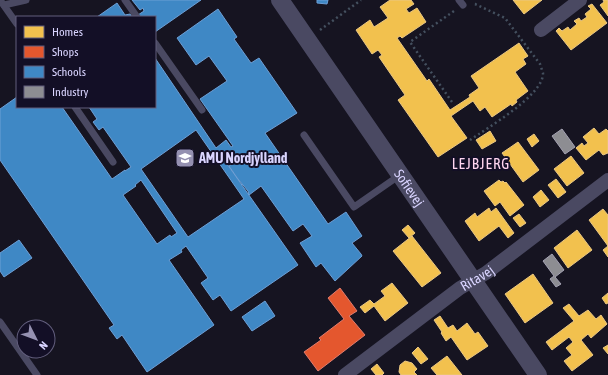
<svg xmlns="http://www.w3.org/2000/svg" width="608" height="375" font-family="'Asap Condensed',sans-serif">
	<style>
		.homes { fill: #f2c14e; stroke: #eac783 }
		.shops { fill: #e4572e; stroke: #e17c6d }
		.schools { fill: #3f88c5; stroke: #6d9fd6; fill-rule: evenodd }
		.industry { fill: #8d8d92; stroke: #a4a2b3 }
		.lines { fill: none; stroke-linecap: round; stroke-linejoin: round }
		.path { stroke: #44505f; stroke-width: 2.5; stroke-dasharray: 2 3; stroke-linecap: butt }
		.service { stroke: #4a4962; stroke-width: 7 }
		.minor { stroke: #4a4962; stroke-width: 14 }
		.tertiary { stroke: #4a4962; stroke-width: 18 }
		.labels { text-anchor: middle; stroke-width: 4; stroke-linejoin: round; paint-order: stroke }
		.poi-label { font-size: 14px; font-weight: bold; fill: #d9d4ff; stroke: #130f26; text-anchor: start }
		.street-label { font-size: 14px; fill: #d9d4ff; stroke: #130f26 }
		.neighbourhood-label { font-size: 15px; letter-spacing: 1px; fill: #ffd6f0; stroke: #130f26 }
	</style>
	<rect width="100%" height="100%" fill="#161421"/>
	<g class="homes">
		<path d="M390,0H411L414,4L406,9L409,13L417,8L426,22L402,38L400,36L397,38L427,81L429,79L450,110L470,97L469,95L479,88L471,76L519,43L528,56L523,59L526,64L515,72L528,91L516,100L517,102L512,106L511,104L492,117L485,107L480,111L473,101L451,116L467,138L438,157L398,100L405,95L379,57L382,55L378,50L372,54L356,30L370,20L374,27L388,18L380,7Z"/>
		<path d="M513,0H542L524,14Z"/>
		<path d="M603,0H608V16L600,5L604,2Z"/>
		<path d="M592,4L607,23L571,50L556,31L559,28L562,31L568,27L570,30L577,24L574,21L579,18L581,21L587,17L585,14L591,9L588,6Z"/>
		<path d="M594,128L599,134L606,129L608,131V153L603,155L599,150L586,160L576,148L582,143L584,146L588,143L583,137Z"/>
		<path d="M490,131L496,141L482,149L476,140Z"/>
		<path d="M534,134L539,141L532,147L527,139Z"/>
		<path d="M518,142L539,170L523,182L502,153Z"/>
		<path d="M571,156L584,173L567,186L554,169Z"/>
		<path d="M556,179L566,192L558,198L548,185Z"/>
		<path d="M499,180L501,182L503,181L505,183L506,182L524,205L510,216L500,202L495,206L484,191Z"/>
		<path d="M541,190L549,200L540,207L533,197Z"/>
		<path d="M489,208L491,212L496,208L514,233L508,238L499,226L479,241L465,221L475,213L477,217Z"/>
		<path d="M603,209L608,215V257L603,250L608,246L589,220Z"/>
		<path d="M519,214L526,223L520,227L513,218Z"/>
		<path d="M408,225L415,233L409,238L402,230Z"/>
		<path d="M577,230L592,250L568,268L554,248Z"/>
		<path d="M412,236L441,273L422,287L393,251Z"/>
		<path d="M533,274L553,303L525,323L505,294Z"/>
		<path d="M392,283L408,303L385,321L374,306L365,313L360,307L370,300L374,304L385,296L381,291Z"/>
		<path d="M608,293V303L606,304L602,298Z"/>
		<path d="M569,304L579,316L588,310L596,319L601,315L607,324L591,338L588,334L581,340L593,355L572,371L564,361L572,355L566,348L573,342L569,337L552,350L546,342L574,321L563,308Z"/>
		<path d="M440,316L448,328L453,325L457,331L467,323L475,334L478,332L488,346L467,360L451,337L446,341L441,333L442,332L434,320Z"/>
		<path d="M608,345V354L603,348Z"/>
		<path d="M418,347L428,359L421,364L412,353Z"/>
		<path d="M447,356L462,375H437L431,368Z"/>
		<path d="M405,361L412,363L417,369L414,372L417,375H401L399,372L400,365Z"/>
		<path d="M377,364L384,373L382,375H376L371,369Z"/>
	</g>
	<path class="shops" d="M340,288L357,311L349,316L365,335L318,371L304,352L321,340L319,338L344,319L328,298Z"/>
	<g class="schools">
		<path d="M132,0H201L155,32V17H135L144,11L143,8L140,10Z"/>
		<path d="M317,0H328L327,4L317,3Z"/>
		<path d="M117,3L125,15L130,14L132,17H97Z"/>
		<path d="M218,9L237,37L234,39L251,63L259,58L297,113L265,133L328,224L346,212L362,236L352,243L361,254L362,256L335,281L321,263L316,267L300,243L312,236L303,224L293,231L261,186L249,195L248,191L238,179L229,166L241,158L238,153L225,161L298,265L231,311L220,295L213,300L201,283L208,278L186,246L181,250L182,252L169,260L214,325L147,372L122,335L117,339L109,328L114,325L0,160V109L17,97V107H62L112,179L125,170V171L131,167L103,127L99,130L93,122L97,119L89,107H155V58L216,148L226,140L231,147L233,146L200,99L227,81L209,56L196,65L177,38ZM196,130L244,199L188,237L141,169ZM141,180L177,233L171,237L170,235L157,244L123,195L136,186L135,185Z"/>
		<path d="M19,240L32,258L4,277L0,271V253Z"/>
		<path d="M265,301L275,316L252,331L242,317Z"/>
	</g>
	<g class="industry">
		<path d="M562,129L575,147L565,154L552,136Z"/>
		<path d="M552,254L564,270L555,277L561,284L556,287L550,279L554,276L543,261Z"/>
	</g>
	<g class="lines">
		<g class="path">
			<path d="M320,30L361,0"/>
			<path d="M452,102L410,42L454,11"/>
			<path d="M470,140C487,128 544,95 543,73C542,70 541,67 540,64L505,18L475,4H473"/>
		</g>
		<g class="service">
			<path d="M0,0L17,24"/>
			<path d="M125,0L137,17"/>
			<path d="M459,0L463,5"/>
			<path d="M4,5L26,0"/>
			<path d="M155,43L202,110"/>
			<path d="M75,107L113,162"/>
			<path d="M304,135L354,207L400,175"/>
			<path d="M0,322L37,375"/>
		</g>
		<g class="minor">
			<path d="M541,30L580,0"/>
			<path id="s1" d="M345,375L460,288L486,273L608,180"/>
		</g>
		<path class="tertiary" id="s2" d="M280,0L538,375"/>
	</g>
	<defs>
		<g id="school-square" transform="scale(1)"><rect x="-9" y="-9" width="18" height="18" rx="4" fill="#9591b1" stroke="#130f26"/><path d="M0-5L7-2L0 1L-7-2ZM-4 1L0 2.5L4 1V4Q0 6-4 4Z" fill="#fff"/></g>
	</defs>
	<g fill-rule="evenodd">
		<use href="#school-square" x="185" y="158"/>
	</g>
	<g class="labels">
		<g class="poi-label">
			<text x="199" y="163">AMU Nordjylland</text>
		</g>
		<g class="street-label">
			<text dy="5" stroke="none"><textPath href="#s2" startOffset="228">Sofievej</textPath></text>
			<text dy="5" stroke="none"><textPath href="#s1" startOffset="164">Ritavej</textPath></text>
		</g>
		<g class="neighbourhood-label">
			<text x="481" y="169">LEJBJERG</text>
		</g>
	</g>
	<rect x="16" y="16" width="140" height="92" fill="#130f26" stroke="#625e7d"/>
	<rect x="24" y="26" width="20" height="12" fill="#f2c14e" stroke="#625e7d"/>
	<text x="52" y="36" font-size="12" fill="#d9d4ff">Homes</text>
	<rect x="24" y="46" width="20" height="12" fill="#e4572e" stroke="#625e7d"/>
	<text x="52" y="56" font-size="12" fill="#d9d4ff">Shops</text>
	<rect x="24" y="66" width="20" height="12" fill="#3f88c5" stroke="#625e7d"/>
	<text x="52" y="76" font-size="12" fill="#d9d4ff">Schools</text>
	<rect x="24" y="86" width="20" height="12" fill="#8d8d92" stroke="#625e7d"/>
	<text x="52" y="96" font-size="12" fill="#d9d4ff">Industry</text>
	<g transform="translate(36 339) rotate(132)"><circle r="19" fill="#130f26" stroke="#625e7d"/>
	<path d="M0-3L7 15L0 10L-7 15Z" fill="#9591b1"/>
	<text y="-6" font-size="11" font-weight="bold" text-anchor="middle" fill="#d9d4ff">N</text>
	</g>
</svg>
